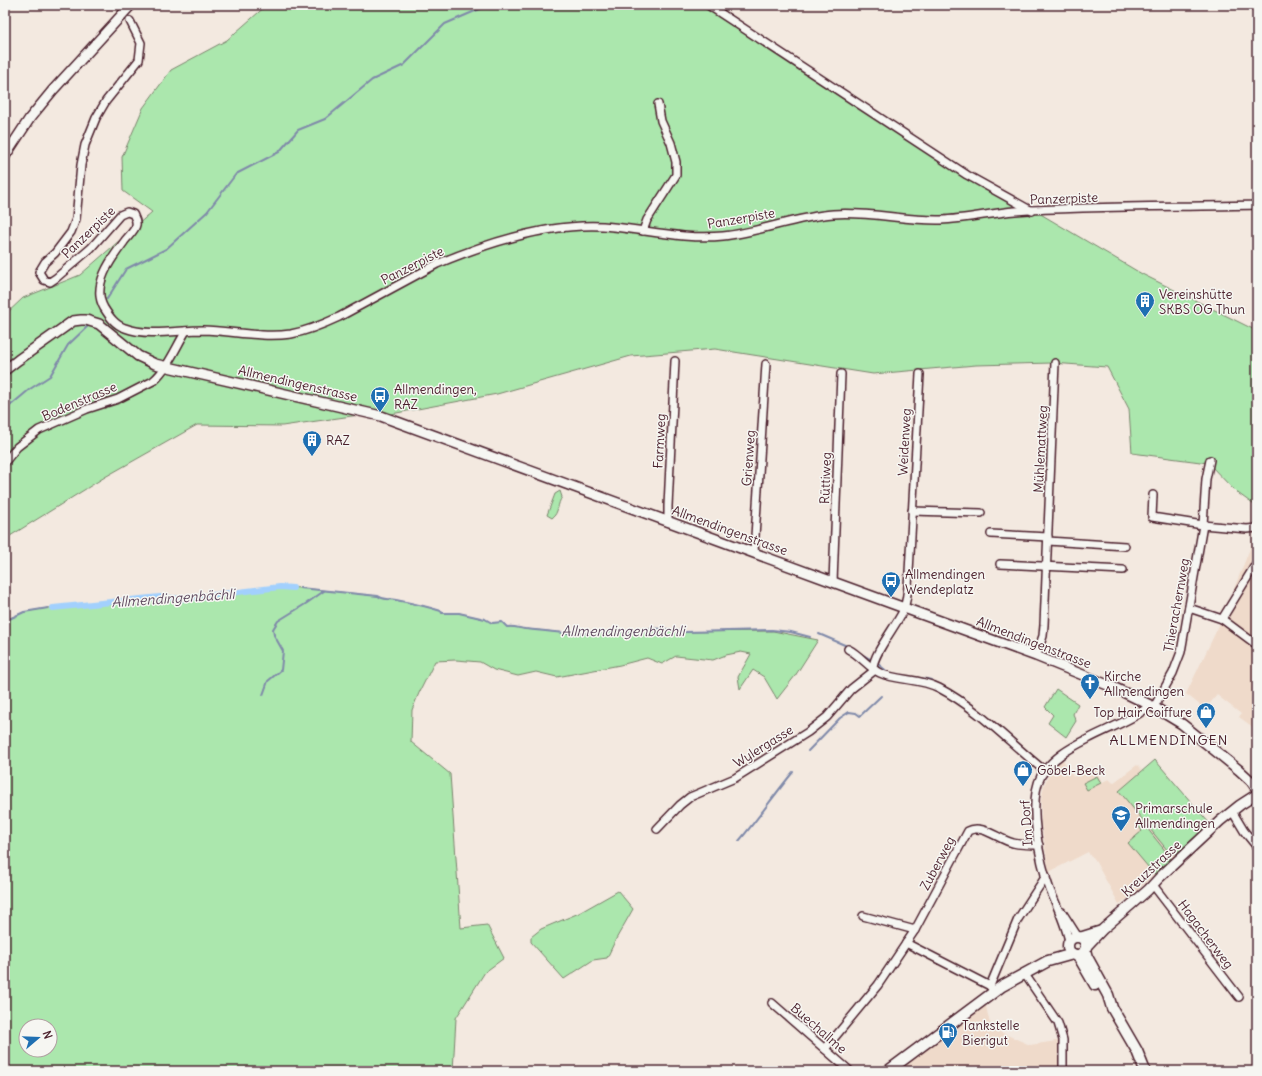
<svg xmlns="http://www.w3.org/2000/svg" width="1262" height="1076" font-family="Delius,sans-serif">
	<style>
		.built { fill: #efdaca }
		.green { fill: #abe7ad; stroke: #7a836c; fill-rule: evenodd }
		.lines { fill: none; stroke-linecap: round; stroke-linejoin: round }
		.stream { stroke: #7f89a9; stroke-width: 2 }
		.canal { stroke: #a2d0fd; stroke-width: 6 }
		.minor-casing { stroke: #4a1f2b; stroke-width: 10 }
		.tertiary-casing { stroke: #4a1f2b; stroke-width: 12 }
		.secondary-casing { stroke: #4a1f2b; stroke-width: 13 }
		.minor { stroke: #f6f6f2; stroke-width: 7 }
		.tertiary { stroke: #f6f6f2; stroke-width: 9 }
		.secondary { stroke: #f6f6f2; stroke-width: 10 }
		.labels { text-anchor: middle; stroke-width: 3; stroke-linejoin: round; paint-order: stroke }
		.street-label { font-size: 13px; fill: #4a1f2b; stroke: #f6f6f2 }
		.poi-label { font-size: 13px; fill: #4a1f2b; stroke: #f6f6f2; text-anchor: start }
		.water-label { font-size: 14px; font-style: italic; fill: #604b60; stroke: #f6f6f2 }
		.neighbourhood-label { font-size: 14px; letter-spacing: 1px; fill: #4a1f2b; stroke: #f6f6f2 }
	</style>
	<rect width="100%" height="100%" fill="#f3e9e0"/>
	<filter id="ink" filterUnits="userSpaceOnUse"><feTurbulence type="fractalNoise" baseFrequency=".025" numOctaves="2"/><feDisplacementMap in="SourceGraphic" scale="8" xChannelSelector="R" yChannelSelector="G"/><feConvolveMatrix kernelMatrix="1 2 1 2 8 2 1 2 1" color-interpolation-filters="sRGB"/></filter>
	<g filter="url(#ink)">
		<g class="built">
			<path d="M1257,531V730L1239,717L1241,714L1217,695L1205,709L1186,694L1222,619Z"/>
			<path d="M1062,758L1073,777L1094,767L1102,782L1109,779L1113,783L1137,765L1143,771L1155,760L1210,824L1154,874L1132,896L1119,904L1093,857H1091L1088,852L1049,872L1041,823V800L1044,785L1048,777L1052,770Z"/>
			<path d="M984,998L991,1028L1030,1045L1063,1040V1071H888Z"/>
		</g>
		<g class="green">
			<path d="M267,5H704L824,86L1142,274L1257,331V507L1235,491L1208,463L1132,453L1129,409L1107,367L1052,363L976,365L873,374L715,349L631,356L497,394L386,415L366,414L282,426L197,425L105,477L10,536L5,538V315L23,298L80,275L152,212L123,191L122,157L143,108L171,70L227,40Z"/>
			<path d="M560,491L562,497C557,504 559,513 552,518L547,515L555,494Z"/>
			<path d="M280,587L302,588L378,596C385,601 388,598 396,600C411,603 426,606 441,611L442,613H459L485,619L492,623L502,622L507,627C514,626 518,628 525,629C540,630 554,632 568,633C582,634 597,632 611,632L617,630L621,632C642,627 666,628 686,632L773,631L818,640L795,676L777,699L764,677L753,670L740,689L738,677L751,654L741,652L726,655L713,660L676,656L662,664L647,658L620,665L557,677L536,672L518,676L494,670L480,662L456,660L435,661L419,693L412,710L411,742L450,774L461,928L487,925L504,958L485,972L456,1018L453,1071H5V620L24,612L48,608L160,597L181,599ZM26,1026H50V1050H26Z"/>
			<path d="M1056,689L1078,704L1073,714L1076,721L1066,737L1048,723L1053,715L1045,707Z"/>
			<path d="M1155,760L1210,824L1176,854L1168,851L1119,791Z"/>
			<path d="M1097,776L1101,783L1087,790L1083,783Z"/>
			<path d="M1142,822L1171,858L1154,874L1128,843L1142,831L1138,825Z"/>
			<path d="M618,891L633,909L616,939L607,958L593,960L564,979L531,942V937L541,929L579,913Z"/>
		</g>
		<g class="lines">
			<g class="stream">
				<path d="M107,299L126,269L166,249L207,212L236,174L279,152L298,130L325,119L372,80L404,65L445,24L489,5"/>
				<path d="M5,410L30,389L50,376L68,345L89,325"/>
				<path d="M300,588L378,596C385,601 388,598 396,600C411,603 426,606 441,611L442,613H459L485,619L492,623L502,622L507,627C514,626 518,628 525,629C540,630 556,633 571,633C585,634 598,632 611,632L617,630L621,632C642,627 666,628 686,632L772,630L791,632L810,637"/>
				<path d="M5,621L24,612L48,608"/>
				<path d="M819,634L847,646"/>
				<path d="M858,652L872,660"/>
				<path d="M878,664L889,673L910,677"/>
				<path d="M918,678L927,679L931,680"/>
				<path d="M263,695L268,681L281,670L283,651L274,635L273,629L278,621L307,603L324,591"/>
				<path d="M808,751L840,718L849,712L856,713L860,716L881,696"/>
				<path d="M739,841C758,819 774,795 793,772"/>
			</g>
			<path class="canal" d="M53,608L160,597L181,599L280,587L293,588"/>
			<g class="minor-casing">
				<g id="minor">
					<path d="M708,5L967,175L1032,211"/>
					<path d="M130,21L141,43L139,60L106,101L96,118L85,145L81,165L76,219L71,232L55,253L45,262L39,272L44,280L50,282L56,278L91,248L120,215L127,212L133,214C135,218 137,221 136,225C135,231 127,237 124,242C111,259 91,286 104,308C109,316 115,325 125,328C149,337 178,330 203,330C232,331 261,338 291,334C307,331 324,324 339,317L437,264C487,243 549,223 603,226C643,229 683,240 723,236C760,232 795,217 833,214C869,211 905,221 941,220C966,219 991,213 1015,211C1096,206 1177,207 1257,205"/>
					<path d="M643,231L647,220L676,175V162L671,143L661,121L658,104"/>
					<path d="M5,462L17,447L39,430L87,409L118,399L153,381C168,368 176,347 186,331"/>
					<path d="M1153,495L1152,517L1203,525L1206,479L1210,460"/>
					<path d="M912,511L981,513"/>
					<path d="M668,522V506L675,361"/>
					<path d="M991,534L1048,537"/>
					<path d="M1048,541L1125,546"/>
					<path d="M754,552L766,364"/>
					<path d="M1000,564L1123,570"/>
					<path d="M833,582L841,374"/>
					<path d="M1189,608L1222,619L1257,645"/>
					<path d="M1222,619L1257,562"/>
					<path d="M848,649C860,655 869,668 880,673C898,681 920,678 939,688C979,709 1010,743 1045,771"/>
					<path d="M1036,656L1043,636L1044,625L1055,363"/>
					<path d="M873,668C873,654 896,626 903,611C908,600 908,584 909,572L920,374"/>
					<path d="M1154,707L1173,673L1181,652L1203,525L1247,529L1257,528"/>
					<path d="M1232,811L1244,831L1257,847"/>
					<path d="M657,829L680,805L690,797L735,778L808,732L827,717L851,689L875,670"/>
					<path d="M1153,885L1239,997"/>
					<path d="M1062,912L1078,937"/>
					<path d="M863,916L915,930"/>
					<path d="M1069,941C1065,923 1057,906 1050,890C1040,863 1027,802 1041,776C1052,758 1070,748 1088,739C1102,731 1142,716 1149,705"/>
					<path d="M906,943L990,986L992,989"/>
					<path d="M1024,973L1058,1023L1063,1040V1067"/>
					<path d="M990,986L1018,919L1046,876"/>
					<path d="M772,1003L850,1071"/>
					<path d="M825,1049L878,985L915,930L968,831C982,823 999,840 1013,843C1021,845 1030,845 1039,845"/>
				</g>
			</g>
			<g class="tertiary-casing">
				<g id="tertiary">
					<path d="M5,156L30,118L53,90L131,5"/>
					<path d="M5,370L18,360L59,331L73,321L81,320H86L99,324L138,356L155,364L381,416L833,582L1036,656L1115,688L1154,707L1182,724L1239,770L1251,781L1256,788"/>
					<path d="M1081,937L1100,931"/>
					<path d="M1086,947L1103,929L1148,890L1160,877L1220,821L1240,805L1254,796"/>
				</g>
			</g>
			<g class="secondary-casing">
				<g id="secondary">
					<circle cx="1077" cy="946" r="9"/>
					<path d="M1085,950L1087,957L1108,995L1112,1008L1137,1051L1145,1071"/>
					<path d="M1076,955L1080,959L1095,985"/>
					<path d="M888,1071L1002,986L1048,961L1073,954"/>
				</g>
			</g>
			<use href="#minor" class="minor"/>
			<use href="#tertiary" class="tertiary"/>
			<use href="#secondary" class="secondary"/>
		</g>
	</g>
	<defs>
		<g id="building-pin" transform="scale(1)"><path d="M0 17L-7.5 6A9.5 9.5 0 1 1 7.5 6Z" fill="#1f6fb2" stroke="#f6f6f2"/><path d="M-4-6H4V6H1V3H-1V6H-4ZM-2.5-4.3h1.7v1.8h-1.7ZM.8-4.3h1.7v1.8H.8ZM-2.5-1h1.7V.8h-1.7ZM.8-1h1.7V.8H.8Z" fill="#fff"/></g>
		<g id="bus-pin" transform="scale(1)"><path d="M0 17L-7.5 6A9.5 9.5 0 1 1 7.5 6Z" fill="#1f6fb2" stroke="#f6f6f2"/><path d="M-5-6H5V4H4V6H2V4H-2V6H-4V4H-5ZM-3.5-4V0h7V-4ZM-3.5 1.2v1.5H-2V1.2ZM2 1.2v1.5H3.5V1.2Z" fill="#fff"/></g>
		<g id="church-pin" transform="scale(1)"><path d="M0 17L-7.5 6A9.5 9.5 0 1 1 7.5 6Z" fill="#1f6fb2" stroke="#f6f6f2"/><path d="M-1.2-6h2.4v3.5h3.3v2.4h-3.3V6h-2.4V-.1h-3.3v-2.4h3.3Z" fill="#fff"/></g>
		<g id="shop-pin" transform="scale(1)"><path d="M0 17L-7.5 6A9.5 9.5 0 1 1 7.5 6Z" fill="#1f6fb2" stroke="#f6f6f2"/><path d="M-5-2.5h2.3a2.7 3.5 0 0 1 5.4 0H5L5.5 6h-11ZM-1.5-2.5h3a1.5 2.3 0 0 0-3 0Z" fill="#fff"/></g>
		<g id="school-pin" transform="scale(1)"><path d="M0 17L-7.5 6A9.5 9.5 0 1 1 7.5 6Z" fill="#1f6fb2" stroke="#f6f6f2"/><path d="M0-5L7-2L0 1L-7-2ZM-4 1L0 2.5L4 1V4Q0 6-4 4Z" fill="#fff"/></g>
		<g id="fuel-pin" transform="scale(1)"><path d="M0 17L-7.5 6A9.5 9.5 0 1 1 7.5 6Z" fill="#1f6fb2" stroke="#f6f6f2"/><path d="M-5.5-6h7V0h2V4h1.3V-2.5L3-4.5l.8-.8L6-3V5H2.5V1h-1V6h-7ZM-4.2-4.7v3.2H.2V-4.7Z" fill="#fff"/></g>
	</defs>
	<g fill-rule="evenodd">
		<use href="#building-pin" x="1145" y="301"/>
		<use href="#bus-pin" x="380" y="396"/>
		<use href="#building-pin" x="312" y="440"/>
		<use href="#bus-pin" x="891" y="581"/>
		<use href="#church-pin" x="1090" y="683"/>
		<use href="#shop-pin" x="1206" y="712"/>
		<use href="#shop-pin" x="1023" y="770"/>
		<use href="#school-pin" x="1121" y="815"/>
		<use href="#fuel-pin" x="948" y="1032"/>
	</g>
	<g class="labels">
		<g class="street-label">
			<text transform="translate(1064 198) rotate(-2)" y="5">Panzerpiste</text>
			<text transform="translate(741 218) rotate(-10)" y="5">Panzerpiste</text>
			<text transform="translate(88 232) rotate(-44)" y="5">Panzerpiste</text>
			<text transform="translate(412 265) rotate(-27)" y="5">Panzerpiste</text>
			<text transform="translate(298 383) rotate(13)" y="5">Allmendingenstrasse</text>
			<text transform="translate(79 401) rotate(-23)" y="5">Bodenstrasse</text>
			<text transform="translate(659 441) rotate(-87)" y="5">Farmweg</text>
			<text transform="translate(904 442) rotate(-87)" y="5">Weidenweg</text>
			<text transform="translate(1040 449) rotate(-87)" y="5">Mühlemattweg</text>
			<text transform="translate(748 458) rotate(-86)" y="5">Grienweg</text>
			<text transform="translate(825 478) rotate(-88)" y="5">Rüttiweg</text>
			<text transform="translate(730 530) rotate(20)" y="5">Allmendingenstrasse</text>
			<text transform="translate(1176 605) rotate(-80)" y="5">Thierachernweg</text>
			<text transform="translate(1034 642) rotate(21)" y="5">Allmendingenstrasse</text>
			<text transform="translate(763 746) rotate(-32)" y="5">Wylergasse</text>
			<text transform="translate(1026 823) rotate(-94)" y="5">Im Dorf</text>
			<text transform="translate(937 863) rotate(-62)" y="5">Zuberweg</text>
			<text transform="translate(1151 868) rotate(-43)" y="5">Kreuzstrasse</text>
			<text transform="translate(1206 934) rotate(53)" y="5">Hagacherweg</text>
			<text transform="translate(819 1028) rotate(41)" y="5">Buechallme</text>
		</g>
		<g class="poi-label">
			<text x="1159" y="299">Vereinshütte<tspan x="1159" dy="15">SKBS OG Thun</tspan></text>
			<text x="394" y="394">Allmendingen,<tspan x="394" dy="15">RAZ</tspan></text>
			<text x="326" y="445">RAZ</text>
			<text x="905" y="579">Allmendingen<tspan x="905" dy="15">Wendeplatz</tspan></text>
			<text x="1104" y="681">Kirche<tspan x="1104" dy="15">Allmendingen</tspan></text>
			<text x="1192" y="717" text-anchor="end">Top Hair Coiffure</text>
			<text x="1037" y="775">Göbel-Beck</text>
			<text x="1135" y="813">Primarschule<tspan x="1135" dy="15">Allmendingen</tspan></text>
			<text x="962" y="1030">Tankstelle<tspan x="962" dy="15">Bierigut</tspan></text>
		</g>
		<g class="water-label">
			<text transform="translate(173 598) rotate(-4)" y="5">Allmendingenbächli</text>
			<text x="623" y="636">Allmendingenbächli</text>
		</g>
		<g class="neighbourhood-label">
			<text x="1169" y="745">ALLMENDINGEN</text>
		</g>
	</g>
	<rect width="1262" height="1076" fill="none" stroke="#f6f6f2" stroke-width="20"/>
	<rect x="10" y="10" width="1242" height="1056" fill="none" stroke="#4a1f2b" stroke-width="1.5" filter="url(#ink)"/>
	<g transform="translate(38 1038) rotate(71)"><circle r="19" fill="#f6f6f2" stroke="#b1a0a2"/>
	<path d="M0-3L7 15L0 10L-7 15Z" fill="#1f6fb2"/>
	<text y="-6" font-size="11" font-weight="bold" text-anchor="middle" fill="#4a1f2b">N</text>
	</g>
</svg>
